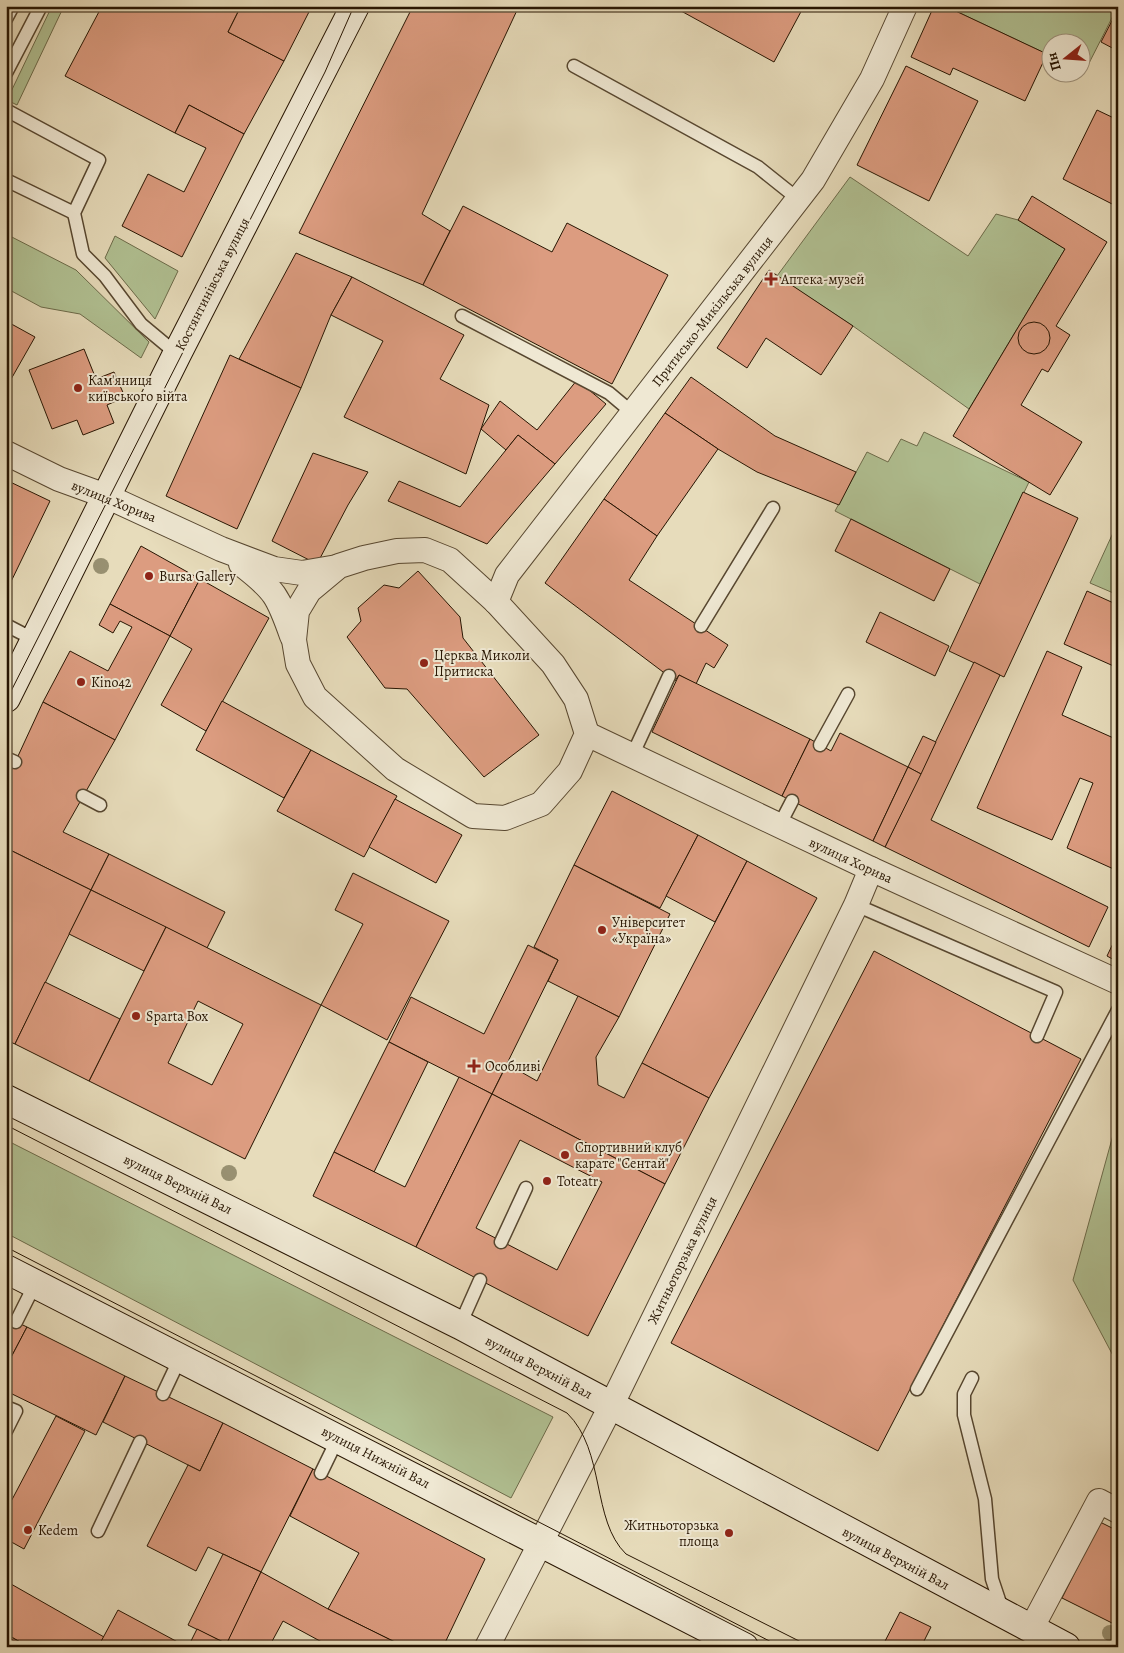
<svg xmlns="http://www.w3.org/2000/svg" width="1124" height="1653" font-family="Alegreya,serif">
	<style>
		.green { fill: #b1c193; stroke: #6c6b4a }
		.building { fill: #dc9c80; stroke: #271502; fill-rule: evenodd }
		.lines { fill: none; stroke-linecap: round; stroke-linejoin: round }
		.lane-casing { stroke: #574730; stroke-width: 15 }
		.street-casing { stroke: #574730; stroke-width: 26 }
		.secondary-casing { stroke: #271502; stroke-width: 30 }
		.lane { stroke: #efe8d3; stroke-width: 12 }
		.street { stroke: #efe8d3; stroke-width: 24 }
		.secondary { stroke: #efe8d3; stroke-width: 28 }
		.tram { stroke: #271502; stroke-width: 1 }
		.tree { fill: #989071 }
		.poi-dot { fill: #8f2418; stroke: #efe8d3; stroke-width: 2 }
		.labels { text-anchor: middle; stroke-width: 4; stroke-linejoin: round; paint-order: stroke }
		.poi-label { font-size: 14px; fill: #271502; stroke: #efe8d3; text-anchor: start }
		.street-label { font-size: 14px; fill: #271502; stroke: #efe8d3 }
	</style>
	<rect width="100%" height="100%" fill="#e7dcbb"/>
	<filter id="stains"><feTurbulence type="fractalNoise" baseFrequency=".004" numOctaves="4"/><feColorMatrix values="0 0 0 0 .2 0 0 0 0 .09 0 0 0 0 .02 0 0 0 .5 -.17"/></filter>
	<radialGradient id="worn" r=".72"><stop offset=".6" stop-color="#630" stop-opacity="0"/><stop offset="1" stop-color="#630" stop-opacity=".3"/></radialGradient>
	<g class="green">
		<path d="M52,6H64L17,105L7,100Z"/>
		<path d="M945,6H1118L1084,73L1082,71V42H1052L1051,56Z"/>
		<path d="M850,177L968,256L996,214L1018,220L1065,249L969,409L853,326L777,276Z"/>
		<path d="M6,234L76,270L149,342L141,358L80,314L41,307L6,288Z"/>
		<path d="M115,236L178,271L155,319L105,258Z"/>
		<path d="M924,432L1029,482L980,584L835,511L867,452L888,462L901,439L917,446Z"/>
		<path d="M1118,522V595L1090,583Z"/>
		<path d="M1118,1117V1365L1073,1280Z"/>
		<path d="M6,1140L553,1417L511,1498L6,1233Z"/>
	</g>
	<g class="building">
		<path d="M102,6H241L228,32L284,61L244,134L189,105L175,133L65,76Z"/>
		<path d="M241,6H312L284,61L228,32Z"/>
		<path d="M413,6H519L422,214L450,231L423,285L299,233Z"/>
		<path d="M672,6H804L774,62Z"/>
		<path d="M934,6H945L1047,54L1025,101L953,68L950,75L911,57Z"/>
		<path d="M1118,9V51L1101,42Z"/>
		<path d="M906,66L978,101L929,201L857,165Z"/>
		<path d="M189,105L244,134L182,257L122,226L148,174L184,192L206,148L175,133Z"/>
		<path d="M1097,110L1118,120V207L1063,179Z"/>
		<path d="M1032,196L1107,242L1056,326L1070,335L1048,372L1042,369L1021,405L1082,442L1050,495L953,436L1065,249L1018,220Z"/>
		<path d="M463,206L552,252L567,223L668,275L612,384L423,285Z"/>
		<path d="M296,253L352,277L331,315L301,388L239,359Z"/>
		<path d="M769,270L853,326L821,375L766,338L747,368L717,348Z"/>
		<path d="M352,277L464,335L440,379L489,405L466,474L344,417L383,341L331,315Z"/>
		<path d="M6,321L35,337L6,388Z"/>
		<circle cx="1034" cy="338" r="16"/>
		<path d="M84,349L96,379L114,372L125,397L107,405L114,423L83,435L77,420L52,429L29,370Z"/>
		<path d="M230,355L301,388L237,529L166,496Z"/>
		<path d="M691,377L775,436L856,472L839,505L757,472L718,449L665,413Z"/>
		<path d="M577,380L606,404L555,464L518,435L506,450L481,429L500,401L537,430Z"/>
		<path d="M665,413L718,449L657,536L604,499Z"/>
		<path d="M518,435L555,464L487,544L388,501L399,481L460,507Z"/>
		<path d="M313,453L368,472L348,505L317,564L272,541Z"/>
		<path d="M6,480L50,501L6,592Z"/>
		<path d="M1023,492L1078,518L1004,677L949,651Z"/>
		<path d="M604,499L657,536L629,580L728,645L714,668L706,663L696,684L679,675L675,681L545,583Z"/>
		<path d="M851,519L950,569L934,601L835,551Z"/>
		<path d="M141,546L200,579L170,636L110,604Z"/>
		<path d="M418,571L460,617L463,638L539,735L484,777L407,689L385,688L347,637L361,621L358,608L384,585L399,588Z"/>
		<path d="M200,579L269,618L206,731L161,705L192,649L170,636Z"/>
		<path d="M1087,591L1118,605V668L1064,644Z"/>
		<path d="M110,604L170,636L115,740L43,702L70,651L108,671L132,627L120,621L113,633L99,625Z"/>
		<path d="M880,612L949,646L935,676L866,642Z"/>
		<path d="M1047,651L1082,667L1062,715L1118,740V871L1067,848L1093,783L1080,778L1052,840L977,808Z"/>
		<path d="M974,662L1000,675L931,820L1108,907L1089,947L885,847Z"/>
		<path d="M679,675L810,739L782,796L652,732Z"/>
		<path d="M222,701L311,750L284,798L196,750Z"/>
		<path d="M43,702L115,740L63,832L109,854L91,890L6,848V782Z"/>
		<path d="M840,733L908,767L873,841L782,796L810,739L831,751Z"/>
		<path d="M923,736L936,742L921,774L908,767Z"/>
		<path d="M311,750L397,796L364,857L277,811Z"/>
		<path d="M908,767L921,774L885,847L873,841Z"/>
		<path d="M612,791L698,835L660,908L574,865Z"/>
		<path d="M395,799L462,835L436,883L369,847Z"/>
		<path d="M698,835L747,861L715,922L666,896Z"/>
		<path d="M6,848L91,890L15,1044L6,1040Z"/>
		<path d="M109,854L225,912L207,948L91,890Z"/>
		<path d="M747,861L817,898L709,1098L642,1063Z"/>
		<path d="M574,865L670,914L619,1017L548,981L558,960L534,947Z"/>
		<path d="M353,873L449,921L387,1040L321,1005L363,924L335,910Z"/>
		<path d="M91,890L166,927L144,971L69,934Z"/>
		<path d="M166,927L321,1005L245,1159L89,1081ZM198,1001L243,1024L212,1085L168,1063Z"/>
		<path d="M1118,933V962L1107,956Z"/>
		<path d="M528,945L558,960L492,1094L389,1042L411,997L484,1034Z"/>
		<path d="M874,951L1081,1059L878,1451L671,1343Z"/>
		<path d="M45,982L120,1019L89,1081L15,1044Z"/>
		<path d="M578,996L619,1017L596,1057L598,1085L624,1098L642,1063L709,1098L665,1184L492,1094L507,1064L537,1081Z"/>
		<path d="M389,1042L428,1062L374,1172L334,1152Z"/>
		<path d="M459,1077L492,1094L416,1247L313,1196L334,1152L405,1187Z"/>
		<path d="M492,1094L665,1184L588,1336L416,1247ZM520,1140L602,1182L557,1270L476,1228Z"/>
		<path d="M6,1317L27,1327L6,1367Z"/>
		<path d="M27,1327L125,1376L96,1435L6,1391V1367Z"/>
		<path d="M125,1376L223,1423L200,1471L103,1422Z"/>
		<path d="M56,1416L85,1431L24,1549L6,1539V1511Z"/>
		<path d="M223,1423L313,1469L261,1572L208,1547L196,1571L147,1546L188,1465L200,1471Z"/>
		<path d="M313,1469L485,1559L443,1647H405L328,1609L359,1553L290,1516Z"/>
		<path d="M1100,1522L1118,1531V1626L1062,1598Z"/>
		<path d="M223,1554L261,1572L227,1644L188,1625Z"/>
		<path d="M261,1572L328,1609L405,1647H331L283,1621L269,1647H225Z"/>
		<path d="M11,1584L104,1637L98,1647H29L6,1634V1592Z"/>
		<path d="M118,1610L187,1647H98Z"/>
		<path d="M900,1612L931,1627L921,1647H882Z"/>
		<path d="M197,1629L227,1644L225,1647H188Z"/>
		<path d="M6,1634L29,1647H6Z"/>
	</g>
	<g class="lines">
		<g class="lane-casing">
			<g id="lane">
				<path d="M6,19L13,6"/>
				<path d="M574,66L758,167L798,199"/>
				<path d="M6,73L41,6"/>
				<path d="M6,110L99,160L74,213L83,254L105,276L141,324L177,354"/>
				<path d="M6,180L74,213"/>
				<path d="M462,316L609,393L628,409L635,411"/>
				<path d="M6,625L33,639"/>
				<path d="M701,626L773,508"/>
				<path d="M820,745L848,694"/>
				<path d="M632,756L669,676"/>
				<path d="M6,758L15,762"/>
				<path d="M83,796L100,805"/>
				<path d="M779,826L792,801"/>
				<path d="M856,905L1056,992L1037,1036"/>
				<path d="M501,1242L526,1188"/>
				<path d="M16,1322L35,1284"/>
				<path d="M460,1325L480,1280"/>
				<path d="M972,1378L964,1394V1415L985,1499L992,1579L1002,1609"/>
				<path d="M917,1389L1118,1010"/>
				<path d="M163,1394L180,1358"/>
				<path d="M6,1407L16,1411L6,1431"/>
				<path d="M321,1473L338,1438"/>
				<path d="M98,1531L140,1442"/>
			</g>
		</g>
		<g class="street-casing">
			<g id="street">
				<path d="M6,453L59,479L106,496L221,549L274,569L302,573L337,567"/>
				<path d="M425,550L450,560L496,602L553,664L576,699L587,734L570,771L541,804L505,818L473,816L395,769L315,697L298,664L294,640L297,611L309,591L339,566L364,558L397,551Z"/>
				<path d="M241,564C275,590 278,596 292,636"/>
				<path d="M496,602L507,575L813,180L872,79L905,6"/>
				<path d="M587,734L871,869L1118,982"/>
				<path d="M1031,1629L1099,1501L1118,1511"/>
				<path d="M487,1647L611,1406L856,905L871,869"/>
			</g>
		</g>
		<g class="secondary-casing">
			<g id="secondary">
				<path d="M6,698L177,354L355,6"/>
				<path d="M6,1099L460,1325L1066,1647"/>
				<path d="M6,1269L744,1647"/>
			</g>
		</g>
		<use href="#lane" class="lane"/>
		<use href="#street" class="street"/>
		<use href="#secondary" class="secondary"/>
		<g class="tram">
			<path d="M6,701L325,72L354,6"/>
			<path d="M6,1125L567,1413C606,1451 591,1520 626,1554L811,1647"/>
			<path d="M6,1247L781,1647"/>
		</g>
	</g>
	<g class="tree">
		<circle cx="101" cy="566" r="8"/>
		<circle cx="229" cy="1173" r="8"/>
		<circle cx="1110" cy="1633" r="8"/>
	</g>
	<g class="poi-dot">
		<path d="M768.5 271.5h5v5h5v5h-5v5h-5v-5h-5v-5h5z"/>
		<circle cx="78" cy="388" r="5"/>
		<circle cx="149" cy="576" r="5"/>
		<circle cx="424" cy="663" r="5"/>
		<circle cx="81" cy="682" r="5"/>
		<circle cx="602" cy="930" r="5"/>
		<circle cx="136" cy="1016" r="5"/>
		<path d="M471.5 1058.5h5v5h5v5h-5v5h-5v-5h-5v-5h5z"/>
		<circle cx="565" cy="1155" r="5"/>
		<circle cx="547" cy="1181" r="5"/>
		<circle cx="28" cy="1530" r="5"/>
		<circle cx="729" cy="1533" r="5"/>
	</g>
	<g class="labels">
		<g class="poi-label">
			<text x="781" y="284">Аптека-музей</text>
			<text x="88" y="385">Кам'яниця<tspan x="88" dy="16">київського війта</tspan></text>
			<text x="159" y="581">Bursa Gallery</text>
			<text x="434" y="660">Церква Миколи<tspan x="434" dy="16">Притиска</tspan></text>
			<text x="91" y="687">Kino42</text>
			<text x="612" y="927">Університет<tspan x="612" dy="16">«Україна»</tspan></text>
			<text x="146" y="1021">Sparta Box</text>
			<text x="485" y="1071">Особливі</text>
			<text x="575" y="1152">Спортивний клуб<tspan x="575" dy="16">карате "Сентай"</tspan></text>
			<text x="557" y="1186">Toteatr</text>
			<text x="719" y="1530" text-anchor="end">Житньоторзька<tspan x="719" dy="16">площа</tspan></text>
			<text x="38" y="1535">Kedem</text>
		</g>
		<g class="street-label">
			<text transform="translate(212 284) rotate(-63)" y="5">Костянтинівська вулиця</text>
			<text transform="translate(712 311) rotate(-52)" y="5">Притисько-Микільська вулиця</text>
			<text transform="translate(114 501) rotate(22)" y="5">вулиця Хорива</text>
			<text transform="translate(851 860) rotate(25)" y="5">вулиця Хорива</text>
			<text transform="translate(178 1184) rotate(26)" y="5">вулиця Верхній Вал</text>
			<text transform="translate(682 1260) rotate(-64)" y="5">Житньоторзька вулиця</text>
			<text transform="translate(539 1367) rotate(28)" y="5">вулиця Верхній Вал</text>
			<text transform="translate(376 1457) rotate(27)" y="5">вулиця Нижній Вал</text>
			<text transform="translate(896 1558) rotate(28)" y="5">вулиця Верхній Вал</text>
		</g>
	</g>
	<rect width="1124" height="1653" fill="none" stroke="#e7dcbb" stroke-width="25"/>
	<rect x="8" y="8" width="1109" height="1638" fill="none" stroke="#271502" stroke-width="2.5"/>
	<rect x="12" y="12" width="1099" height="1628" fill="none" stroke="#271502"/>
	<g transform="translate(1066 58) rotate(253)"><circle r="24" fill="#efe8d3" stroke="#9f947f"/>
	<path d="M0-4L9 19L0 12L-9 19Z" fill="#8f2418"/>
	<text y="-8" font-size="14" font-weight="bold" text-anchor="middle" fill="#271502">Пн</text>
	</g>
	<rect width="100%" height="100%" filter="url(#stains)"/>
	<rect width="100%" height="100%" fill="url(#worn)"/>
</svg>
